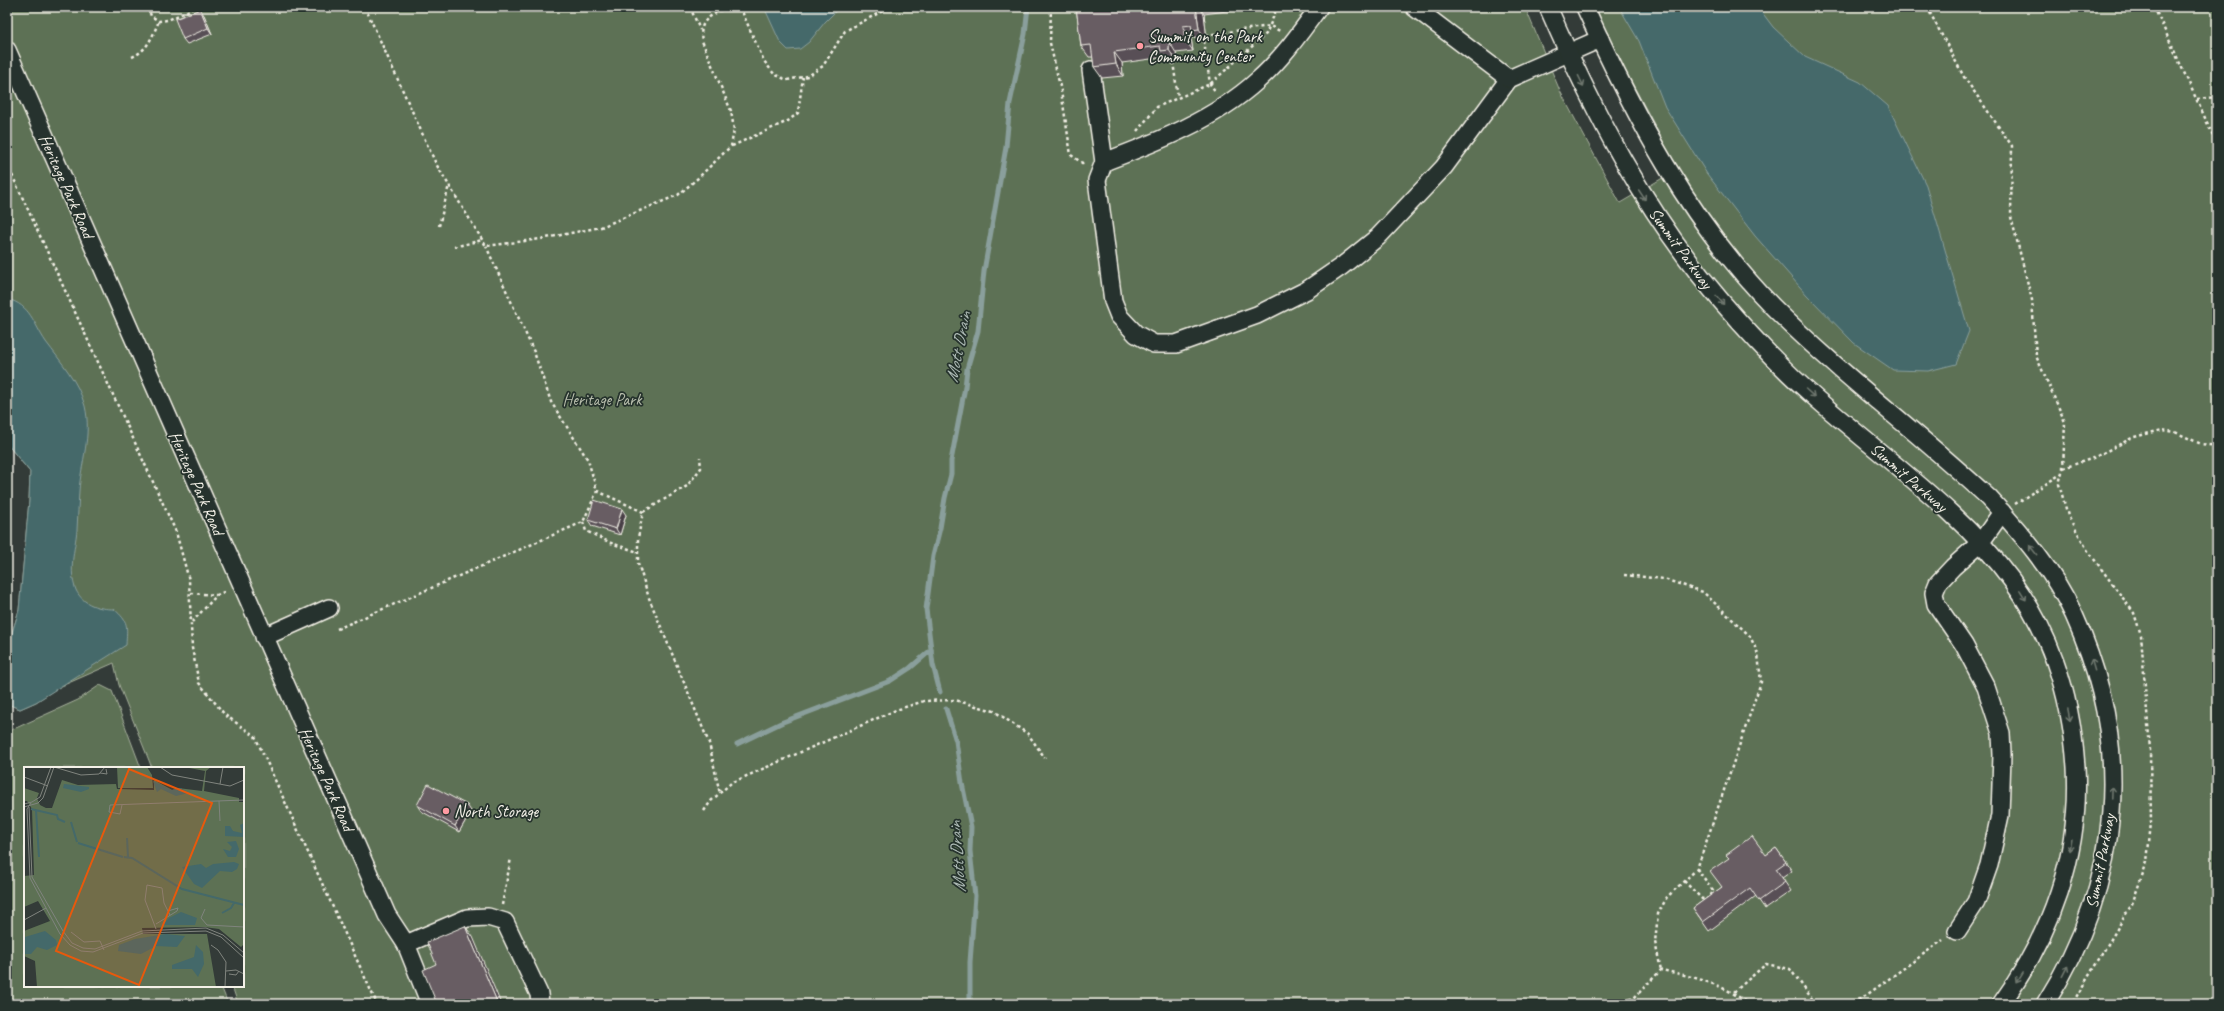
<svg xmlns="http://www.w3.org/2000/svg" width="2224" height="1011" font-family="Caveat,sans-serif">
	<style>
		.green { fill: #5d7154; stroke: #a8b19e }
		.water { fill: #44696a; stroke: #8a9f9c }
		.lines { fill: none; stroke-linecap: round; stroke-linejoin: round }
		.stream { stroke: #8a9f9c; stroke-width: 5 }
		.minor-casing { stroke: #f4f1e8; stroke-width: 20 }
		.path { stroke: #f4f1e8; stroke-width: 2.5; stroke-dasharray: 3 3; stroke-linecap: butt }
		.minor { stroke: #26332d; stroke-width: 17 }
		.wall { fill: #595056; stroke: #f4f1e8 }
		.shaded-wall { fill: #484146; stroke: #f4f1e8 }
		.building { fill: #675d64; stroke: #f4f1e8 }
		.oneway { stroke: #6e766e }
		.poi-dot { fill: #ff9aa2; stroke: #26332d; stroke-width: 1.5 }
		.labels { text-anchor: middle; stroke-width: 3.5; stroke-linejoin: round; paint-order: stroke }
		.poi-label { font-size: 17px; fill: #f4f1e8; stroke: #26332d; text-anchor: start }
		.street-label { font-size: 17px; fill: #f4f1e8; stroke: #26332d }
		.park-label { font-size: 17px; fill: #b8bead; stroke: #26332d }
		.water-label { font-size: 18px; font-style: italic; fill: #aebbb6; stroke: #26332d }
		.inset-river { fill: none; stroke: #44696a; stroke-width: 2 }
		.inset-road { fill: none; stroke: #80847e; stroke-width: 1 }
		.view { fill: #e8590c; fill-opacity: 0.15; stroke: #e8590c; stroke-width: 2 }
		.inset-edge { fill: none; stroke: #f4f1e8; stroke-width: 2 }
	</style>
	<rect width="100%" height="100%" fill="#333b38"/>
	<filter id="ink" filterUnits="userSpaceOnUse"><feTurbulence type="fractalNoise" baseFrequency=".025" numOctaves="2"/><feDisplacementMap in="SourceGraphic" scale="8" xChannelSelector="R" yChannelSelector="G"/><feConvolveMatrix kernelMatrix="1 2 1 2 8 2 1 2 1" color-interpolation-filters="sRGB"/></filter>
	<g filter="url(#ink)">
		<g class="green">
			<path d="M7,7H1525L1560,91L1620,203L1678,169L1606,34L1595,7H2217V1004H238L232,986H243V768H152L119,685L114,663L57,688L36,702L20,709L10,705L9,690L11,636L19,610L29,501L30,472L7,444Z"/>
			<path d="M100,685L112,691L141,768H25V986H221L228,1004H7V732L78,700Z"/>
		</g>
		<g class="water">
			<path d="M764,7H840L825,22L809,42L800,49L788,50L780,42Z"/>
			<path d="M1619,7H1758L1773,27L1805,57L1860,82L1888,106L1926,185L1969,331L1956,364L1928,371L1893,370L1854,343L1807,295L1755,236L1707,174L1665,107L1639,41Z"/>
			<path d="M7,299C31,305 33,323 46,342C61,362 78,381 85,406C92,435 81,463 79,491C78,504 78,517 77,530C75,549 68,571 76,590C83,605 99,609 114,609C129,622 127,625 126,645L36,702L20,709L10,705L9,690L11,636L19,610L29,501L30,472L7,444Z"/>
		</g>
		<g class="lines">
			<g class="stream">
				<path d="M940,692L933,665L926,609L933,556L940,528L945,498L951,474V461L965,387L967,369L978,331L984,271L1006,147L1010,103L1025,34L1028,7"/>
				<path d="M946,709L956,741L962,783L971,827L970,851L975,896L970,962V1004"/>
				<path d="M737,744L783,722L890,681L910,668L931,650"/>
			</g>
			<g class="minor-casing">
				<g id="minor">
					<path d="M1319,7C1300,33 1281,60 1257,81C1214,120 1157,142 1104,162L1097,180L1113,301L1119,316L1136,334L1154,344H1176L1257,315L1307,290L1342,266L1378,237L1444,167L1509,79L1600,39"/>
					<path d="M1414,7L1509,79"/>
					<path d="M1548,7C1594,113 1646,214 1722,302C1752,337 1784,371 1819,401C1949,514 2063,576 2076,767C2081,854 2051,935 2001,1004"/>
					<path d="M1585,7C1634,115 1689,221 1773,307C1841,375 1918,432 1989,498C2021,533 2054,571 2074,615C2134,747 2122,882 2045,1004"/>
					<path d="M7,50L387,915L406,944L430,1004"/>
					<path d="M1091,70L1104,162"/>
					<path d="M264,637L329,608"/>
					<path d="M1957,931L1976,902L1989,865L2000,815L2002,755L2001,733L1986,687L1964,645L1936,604L1934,593L1938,583L1953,567L1981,542L2002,512"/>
					<path d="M406,944L467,918L488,917L505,922L539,994L540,1004"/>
				</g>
			</g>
			<g class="path">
				<path d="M148,7L151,16L159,21L168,20L196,7"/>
				<path d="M365,7L436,164L486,246L541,239L601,227L678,195L698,178L731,146L734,130L731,111L702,41C698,19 711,16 727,7"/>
				<path d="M690,7L700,30"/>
				<path d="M740,7L764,61L774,74L787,80L808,76L823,66L845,31L890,7"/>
				<path d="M1051,7L1050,43L1061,91L1071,155L1082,163L1086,162"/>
				<path d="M1927,7L1964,77L2012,146L2011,217L2032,300L2036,356L2065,422L2063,468L2059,484L2068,516L2088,551L2134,613L2141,635L2150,750L2151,823L2147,862L2132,904L2072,1004"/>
				<path d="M2154,7L2217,144"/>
				<path d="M1206,35L1270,26L1280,31"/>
				<path d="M1204,41L1210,84L1216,92"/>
				<path d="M132,57C148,50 152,37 159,21"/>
				<path d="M1173,62L1178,97"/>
				<path d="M2197,99L2217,97"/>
				<path d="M1137,131L1157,107L1210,84L1266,34L1275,13L1274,7"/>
				<path d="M732,146L788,121L798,113L803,77"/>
				<path d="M7,164L176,532L189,580L192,648L199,683L225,715L255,736L377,1004"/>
				<path d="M439,226L449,185"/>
				<path d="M454,247L482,240"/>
				<path d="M2063,468L2091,459L2134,437L2162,430L2175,432L2201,444L2217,446"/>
				<path d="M597,491L643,512L638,538V563L649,598L709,743L720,794"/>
				<path d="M2015,504L2061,474"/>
				<path d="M643,512L687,486L701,468L700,457"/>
				<path d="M583,522L586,531L611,543L638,552"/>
				<path d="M1624,575L1664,579L1703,592L1750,636L1758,654L1761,682L1697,869L1667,897L1658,914L1655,942L1661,970"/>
				<path d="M191,593L216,595"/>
				<path d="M192,622L217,595L226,591"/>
				<path d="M337,629L583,522L597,491L588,460L551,402L534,352L486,246"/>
				<path d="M704,811L711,801L731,783L896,710L924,701L955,700L994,711L1028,734L1045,758"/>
				<path d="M1684,881L1702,899L1710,898L1713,890L1697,869"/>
				<path d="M502,905L511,858"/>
				<path d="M1734,992L1766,964L1790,969L1816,1004"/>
				<path d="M1575,1004L1584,1002L1611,1004"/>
				<path d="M1618,1004L1634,998L1661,970C1691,976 1725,984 1748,1004"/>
				<path d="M1854,1004L1943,940"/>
			</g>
			<use href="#minor" class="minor"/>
		</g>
		<g class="wall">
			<path d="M1076,7H1242V9L1204,14L1207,40L1200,41L1197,37L1191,38L1193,51L1176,53L1177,62L1169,63L1165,57L1122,63L1123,76L1102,78L1094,67L1093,57H1089L1081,46Z"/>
			<path d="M204,15L212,34L187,44L183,39Z"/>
			<path d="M626,515L620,535L592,526L588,520Z"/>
			<path d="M417,805L471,811L459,832L421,811Z"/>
			<path d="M1776,848L1792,871L1782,878L1791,891L1765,909L1756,896L1709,931L1693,908Z"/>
		</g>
		<g class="shaded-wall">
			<path d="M1196,7H1199L1204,14L1207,40L1199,29Z"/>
			<path d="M200,9L204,15L212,34L208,28Z"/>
			<path d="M1183,26L1191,38L1193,51L1185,39Z"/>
			<path d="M1169,41L1176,53L1177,62L1169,50Z"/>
			<path d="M1114,52L1122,63L1123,76L1116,64Z"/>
			<path d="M622,509L626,515L620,535L616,529Z"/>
			<path d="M467,805L471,811L459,832L455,826Z"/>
			<path d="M465,926L473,937L501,1004H498Z"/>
		</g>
		<g class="building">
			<path d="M1076,7H1196L1199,29L1192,30L1191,25L1183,26L1185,39L1169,41V50L1161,51L1160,46L1114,52L1116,64L1094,67L1091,45L1081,46Z"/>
			<path d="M200,9L208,28L183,39L175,19Z"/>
			<path d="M594,500L622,509L616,529L588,520Z"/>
			<path d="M428,784L467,805L455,826L417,805Z"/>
			<path d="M1752,836L1766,855L1776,848L1786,862L1776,869L1785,882L1759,901L1750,888L1703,922L1693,908L1722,887L1710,871L1729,858L1726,855Z"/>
			<path d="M465,926L498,1004H437L423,970L436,964L427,942Z"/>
		</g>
		<defs><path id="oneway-shaft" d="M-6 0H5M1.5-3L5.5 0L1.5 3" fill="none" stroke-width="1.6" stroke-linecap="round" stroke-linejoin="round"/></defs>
		<g class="oneway">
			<use href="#oneway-shaft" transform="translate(1581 81) rotate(64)"/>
			<use href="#oneway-shaft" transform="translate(1642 195) rotate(56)"/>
			<use href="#oneway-shaft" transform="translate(1720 300) rotate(50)"/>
			<use href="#oneway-shaft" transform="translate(1810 393) rotate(42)"/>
			<use href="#oneway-shaft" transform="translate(2033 550) rotate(-128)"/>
			<use href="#oneway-shaft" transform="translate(2023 595) rotate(58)"/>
			<use href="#oneway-shaft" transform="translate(2093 665) rotate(-106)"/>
			<use href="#oneway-shaft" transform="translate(2069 715) rotate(79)"/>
			<use href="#oneway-shaft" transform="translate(2112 793) rotate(-88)"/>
			<use href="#oneway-shaft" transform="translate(2071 845) rotate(99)"/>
			<use href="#oneway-shaft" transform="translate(2065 971) rotate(-63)"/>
			<use href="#oneway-shaft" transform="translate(2019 978) rotate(122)"/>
		</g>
	</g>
	<g class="poi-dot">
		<circle cx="1140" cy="46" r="4"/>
		<circle cx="446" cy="811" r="4"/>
	</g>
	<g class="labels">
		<g class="poi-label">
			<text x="1148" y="42">Summit on the Park<tspan x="1148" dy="20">Community Center</tspan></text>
			<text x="454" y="817">North Storage</text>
		</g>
		<g class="street-label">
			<text transform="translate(67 186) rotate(66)" y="6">Heritage Park Road</text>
			<text transform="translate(1681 248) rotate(54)" y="6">Summit Parkway</text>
			<text transform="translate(1909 477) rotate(41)" y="6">Summit Parkway</text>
			<text transform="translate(197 483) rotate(66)" y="6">Heritage Park Road</text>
			<text transform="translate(327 779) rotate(66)" y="6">Heritage Park Road</text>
			<text transform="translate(2100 861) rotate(-79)" y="6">Summit Parkway</text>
		</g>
		<g class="park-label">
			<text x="602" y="405">Heritage Park</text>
		</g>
		<g class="water-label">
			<text transform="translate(958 347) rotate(-79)" y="6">Mott Drain</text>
			<text transform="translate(957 857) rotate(-94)" y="6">Mott Drain</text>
		</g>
	</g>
	<g transform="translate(24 767)">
		<rect width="220" height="220" fill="#333b38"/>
		<path d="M93,0H123L128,8L129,21H94ZM160,0H187L182,4L180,24L215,31V35H220V177L217,180L195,162L180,160L118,161L119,167H183L192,220H13L11,194L0,189V164L26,154L14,134L0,140V109L10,108L8,42L3,34H0V21L15,26L13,31L16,38L22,41H28L38,13L54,18L92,17L93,22L130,23V13L148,23L154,21L178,24L181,4Z" fill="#5d7154"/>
		<path d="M129,14L148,23L157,21L164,26L152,29L137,22L133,25ZM40,17L65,20V22L57,25L39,21ZM220,56V70L201,69V59H206L209,64L218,66L216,58ZM212,74L215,82L212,90H204L199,82L206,84L208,80L203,75ZM210,95L215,97L213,102L208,105L196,104L178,121L170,117L158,100L177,97L182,101L189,97ZM157,145L173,151L171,158H139L145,151ZM21,164L32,173L33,178L23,183L13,180L7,187H0L1,170ZM142,167L161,169L153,180L132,179L117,187L94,184L95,178L111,172ZM172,178L179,185L180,197L174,210L168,202H148V198L170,190Z" fill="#44696a"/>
		<path class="inset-river" d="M7,42L33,48L34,52L41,55M12,43L15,90M47,55L53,75M103,71L104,90M54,76L99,90M100,90L108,91L158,122L220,138M198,146L207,141L210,136"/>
		<path class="inset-road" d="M30,0L57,8L75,7L81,0M136,0L148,8L206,19L220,13M76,6L83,7L82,2M0,10L24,19M196,17L199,0M195,34L196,54M7,36L3,42L6,111L36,167L46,178L57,184L69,185L119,166L182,164L197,170L220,191M0,37L8,35L16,30L27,0M98,38L96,47L85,45L86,38L220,33M0,40L14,36L19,31L30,0M5,40L8,110L39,164L48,176L59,181L71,182L118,164L182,161L199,168L220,186M181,142L177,151L183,158L220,160M0,153L22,141M132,157L153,144L154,141L144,144M132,162L121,133L123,118L138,121L140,136L146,148M47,165L60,175L76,174L80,183M187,178L194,183L202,195L201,220M202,204L212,203L220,207M205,207L212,208L215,204"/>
		<path class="view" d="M105,2L188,36L115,218L32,184Z"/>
		<rect width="220" height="220" class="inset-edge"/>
	</g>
	<rect width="2224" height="1011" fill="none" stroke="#26332d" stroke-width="24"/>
	<rect x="12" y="12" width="2200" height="987" fill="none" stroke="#f4f1e8" stroke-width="1.5" filter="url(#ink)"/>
</svg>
